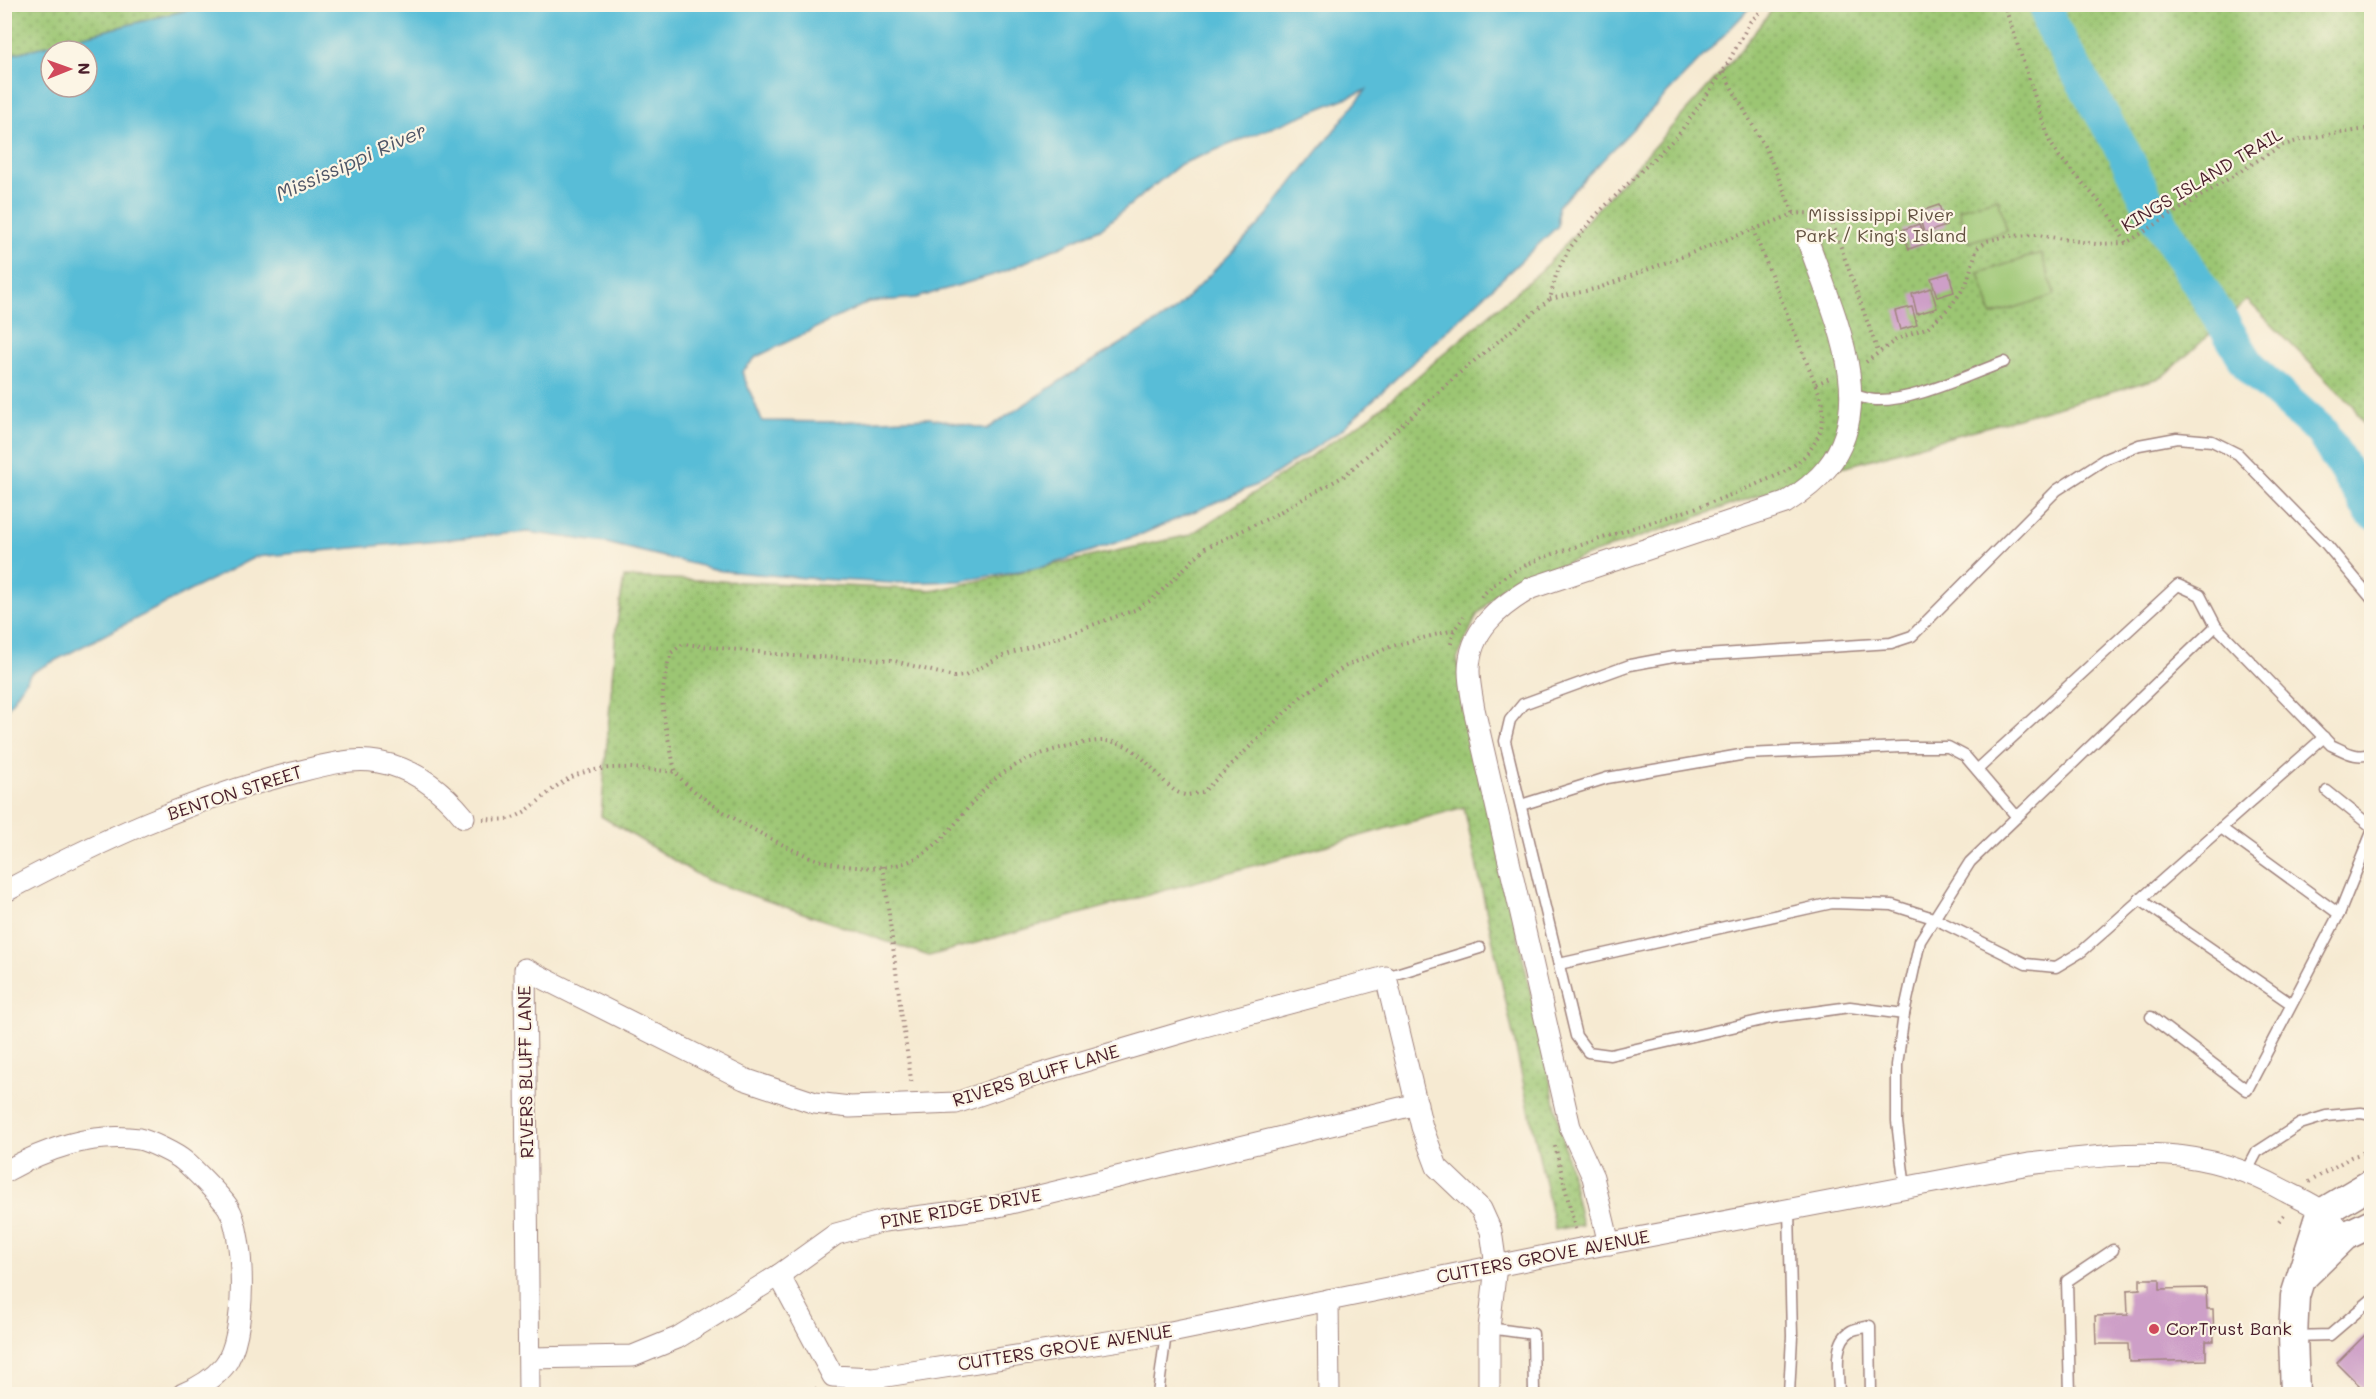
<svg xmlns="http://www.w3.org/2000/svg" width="2376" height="1399" font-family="Mali,sans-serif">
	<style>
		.park { fill: url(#park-dots); stroke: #73724f; stroke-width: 1.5 }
		.pitch { fill: #9cc673; stroke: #73724f; stroke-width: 1.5 }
		.water { fill: #59bdd7; stroke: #526e81; stroke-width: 1.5; fill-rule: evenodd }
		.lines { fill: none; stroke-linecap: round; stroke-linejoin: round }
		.river { stroke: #59bdd7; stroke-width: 34 }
		.building { fill: #cd9fc7 }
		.lane-casing { stroke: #a0847e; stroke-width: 13 }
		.street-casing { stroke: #a0847e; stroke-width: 23 }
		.secondary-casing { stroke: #a0847e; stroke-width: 31 }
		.path { stroke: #a0847e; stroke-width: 4; stroke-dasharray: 1.5 4.5; stroke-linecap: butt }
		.lane { stroke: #fff; stroke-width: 10 }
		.street { stroke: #fff; stroke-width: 21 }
		.secondary { stroke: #fff; stroke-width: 28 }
		.poi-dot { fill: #d1495b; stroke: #fcf5e5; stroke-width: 2 }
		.labels { text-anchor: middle; stroke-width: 4.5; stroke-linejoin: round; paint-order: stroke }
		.street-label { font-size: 18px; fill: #4a1f2b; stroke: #fcf5e5 }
		.park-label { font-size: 18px; fill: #635141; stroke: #fcf5e5 }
		.poi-label { font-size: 18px; fill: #4a1f2b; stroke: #fcf5e5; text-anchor: start }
		.water-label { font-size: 20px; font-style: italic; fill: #4f5667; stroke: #fcf5e5 }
	</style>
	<defs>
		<pattern id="park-dots" width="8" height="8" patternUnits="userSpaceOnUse" patternTransform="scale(1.5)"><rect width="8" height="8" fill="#9cc673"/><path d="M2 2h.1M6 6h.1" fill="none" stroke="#81a05f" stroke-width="1.8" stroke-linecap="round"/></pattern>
	</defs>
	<rect width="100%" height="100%" fill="#fcf5e5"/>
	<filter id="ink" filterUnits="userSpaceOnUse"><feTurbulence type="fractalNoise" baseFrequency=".0167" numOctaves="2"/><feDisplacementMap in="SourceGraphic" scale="12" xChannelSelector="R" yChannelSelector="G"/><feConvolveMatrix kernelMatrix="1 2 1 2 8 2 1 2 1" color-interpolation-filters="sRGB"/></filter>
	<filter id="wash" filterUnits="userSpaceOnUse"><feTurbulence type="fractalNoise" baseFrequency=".008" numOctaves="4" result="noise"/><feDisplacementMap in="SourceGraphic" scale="24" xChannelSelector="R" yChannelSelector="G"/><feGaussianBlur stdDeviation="1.35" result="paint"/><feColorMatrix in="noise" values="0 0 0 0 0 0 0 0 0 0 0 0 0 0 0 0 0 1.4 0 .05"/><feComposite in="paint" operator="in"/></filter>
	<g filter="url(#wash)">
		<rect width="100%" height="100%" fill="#f6ead2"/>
		<g class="park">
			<path d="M5,5H200L187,10L5,56Z"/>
			<path d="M1776,5H2371V436L2353,406L2247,300L2163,377L1822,473L1504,585L1477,615L1457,659L1582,1225L1555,1230L1464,807L929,956L706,880L601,816L616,630L624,577L937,590L1190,535L1370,417L1543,269L1734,58Z"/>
		</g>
		<g class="pitch">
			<path d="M1998,198L2007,231L1968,242L1959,209Z"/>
			<path d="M2041,253L2055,295L1992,315L1979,273Z"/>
		</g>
		<path class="water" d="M200,4H1753V5L1558,206V226L1340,431L1263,482L1142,534L1043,567L960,581L892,583L818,579L722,571L606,543L528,532L255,557L31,673L5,712V56L187,10ZM51,51H87V87H51ZM1366,90L1260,224L1172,313L1071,374L987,429L930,418L833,422L762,421L742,372L756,357L869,302L916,298L1003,272L1100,229L1181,164Z"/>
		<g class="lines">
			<path class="river" d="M2046,4L2050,24L2123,151L2147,200L2252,370L2321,431L2372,513"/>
		</g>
		<g id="blocks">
			<g class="building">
				<path d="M1939,205L1946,226L1924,233L1918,212Z"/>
				<path d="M1919,224L1926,243L1909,249L1902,230Z"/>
				<path d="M1949,273L1954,292L1937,297L1931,278Z"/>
				<path d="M1931,288L1937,308L1917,314L1912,294Z"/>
				<path d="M1912,307L1917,325L1900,330L1895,311Z"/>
				<path d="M2140,1279H2160V1289L2206,1288L2207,1309H2213L2214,1341H2206V1360L2129,1362L2128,1344H2096L2095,1316L2128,1315L2127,1290L2140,1289Z"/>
				<path d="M2372,1328V1380L2363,1389L2337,1363Z"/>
			</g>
		</g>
	</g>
	<g filter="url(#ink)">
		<use href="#blocks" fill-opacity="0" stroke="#a0847e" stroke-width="1.5"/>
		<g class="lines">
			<g class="lane-casing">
				<g id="lane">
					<path d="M1852,395C1859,396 1867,399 1875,400C1913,402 1967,375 2004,362"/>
					<path d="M1978,769L2178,585L2200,595L2216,626L2331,745C2345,751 2357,760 2372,753"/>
					<path d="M2327,791L2372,827"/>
					<path d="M1521,805L1607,778L1746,754L1901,747H1948L1965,756L2017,817"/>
					<path d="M2221,828L2339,914"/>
					<path d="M2139,899L2290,1003"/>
					<path d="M1559,964L1832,903L1892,905L1933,918L2026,964L2056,967L2081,952L2324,737"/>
					<path d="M1386,977L1480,948"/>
					<path d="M1904,1014L1850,1007L1776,1017L1610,1055L1588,1052L1576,1036L1505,741L1510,720L1523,704L1630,665L1673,657L1891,643L1912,636L2057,490L2105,459L2139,445L2177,438L2212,441L2238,454L2326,544L2372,599"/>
					<path d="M2151,1017L2247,1090L2339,914L2372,832"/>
					<path d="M2247,1171L2257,1152L2300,1124L2326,1116L2361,1113L2372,1115"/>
					<path d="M1905,1189L1897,1122V1065L1904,1014L1920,941L1970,862L2216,626"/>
					<path d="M1789,1210L1792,1336L1789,1394"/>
					<path d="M1489,1328L1533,1334L1534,1394"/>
					<path d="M2293,1336L2330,1335L2372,1299"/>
					<path d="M873,1378L875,1394"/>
					<path d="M1158,1394L1166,1333"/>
					<path d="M1839,1394C1839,1376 1832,1342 1851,1331C1856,1328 1864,1328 1870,1326L1871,1394"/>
					<path d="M2070,1394L2067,1281L2113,1250"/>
				</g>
			</g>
			<g class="street-casing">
				<g id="street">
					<path d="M4,892C97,842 191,799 293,773C320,766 351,757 378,762C414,768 442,790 464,817"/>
					<path d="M4,1172C46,1149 91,1132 139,1139C149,1141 176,1154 184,1161C194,1169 221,1197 228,1207C246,1237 247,1338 224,1366C213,1379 198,1388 183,1394"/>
					<path d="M1609,1244L1593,1177L1570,1127L1474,709C1472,697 1469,683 1469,671C1469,630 1499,607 1531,588L1785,503C1801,493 1816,482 1827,468C1880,403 1831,309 1808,241"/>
					<path d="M779,1275L833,1376L873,1378L1166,1333L1580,1249L2029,1164C2124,1153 2196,1141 2283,1190C2296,1197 2312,1203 2323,1212C2331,1218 2338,1228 2345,1236"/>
					<path d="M1328,1300L1329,1394"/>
					<path d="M530,1358L633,1356L677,1338L779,1275L836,1234L884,1221L994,1207L1417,1104"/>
					<path d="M529,1394L525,969L744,1079L815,1103L850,1107L956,1103L1031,1077L1197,1028L1386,977L1422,1127L1437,1167L1481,1209L1491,1231L1496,1266L1489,1328V1394"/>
				</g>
			</g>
			<g class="secondary-casing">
				<g id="secondary">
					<path d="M2303,1277L2345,1236L2372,1223"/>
					<path d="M2295,1394L2293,1336L2295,1296L2319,1220L2323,1212L2372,1183"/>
				</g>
			</g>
			<g class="path">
				<path d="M2004,4L2050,142L2059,156L2109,213L2126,243"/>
				<path d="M1723,72L1767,151L1794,214"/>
				<path d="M1550,299L1599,288L1794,214C1810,212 1822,213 1833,225L1878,352"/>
				<path d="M1866,362L1897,339L1928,327L1950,307L1966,285L1977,248L1987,241L2007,236L2037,235L2096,244L2126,243L2279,147C2309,135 2340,134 2372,128"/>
				<path d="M1816,384L1832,377"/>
				<path d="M1481,597C1512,563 1555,554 1597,540C1649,522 1702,508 1752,486C1765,480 1782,475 1793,466C1815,450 1827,427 1822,400L1753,230"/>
				<path d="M1454,630L1392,646L1344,667L1302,696L1203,792C1197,793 1190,795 1185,795C1175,793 1169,786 1163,780C1136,751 1126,735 1083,743C1051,749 1016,760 992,782C963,808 945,848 907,862C882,871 848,868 822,861C790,852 692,800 676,772C673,765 672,754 670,746C660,706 660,692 671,653L683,644L795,656L891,660L954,677L965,676L1000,657L1135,610L1153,599L1205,548L1269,518L1344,476L1463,370L1550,299L1556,275L1569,249L1595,216L1678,135L1723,72L1750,22L1768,4"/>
				<path d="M1451,644L1454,630L1464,617"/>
				<path d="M483,819C493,819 505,821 515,817C537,807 553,784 576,775C608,763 642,769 676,772"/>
				<path d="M883,866L901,1011L912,1086"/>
				<path d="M1555,1146L1576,1232"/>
				<path d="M2309,1182L2351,1157L2372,1150"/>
				<path d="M2279,1221L2286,1212"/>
				<path d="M811,1394L819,1387"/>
			</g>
			<use href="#lane" class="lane"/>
			<use href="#street" class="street"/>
			<use href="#secondary" class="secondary"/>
		</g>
	</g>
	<circle class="poi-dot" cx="2154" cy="1329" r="6"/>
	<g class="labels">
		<g class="street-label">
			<text transform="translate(2202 180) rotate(-31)" y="6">KINGS ISLAND TRAIL</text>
			<text transform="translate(235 793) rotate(-18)" y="6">BENTON STREET</text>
			<text transform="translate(526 1072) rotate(-91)" y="6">RIVERS BLUFF LANE</text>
			<text transform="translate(1036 1076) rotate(-17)" y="6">RIVERS BLUFF LANE</text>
			<text transform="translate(961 1209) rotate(-10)" y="6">PINE RIDGE DRIVE</text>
			<text transform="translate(1543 1257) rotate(-11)" y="6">CUTTERS GROVE AVENUE</text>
			<text transform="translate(1065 1348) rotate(-9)" y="6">CUTTERS GROVE AVENUE</text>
		</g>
		<g class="park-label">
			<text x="1881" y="221">Mississippi River<tspan x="1881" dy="21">Park / King's Island</tspan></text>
		</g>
		<g class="poi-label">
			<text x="2166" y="1335">CorTrust Bank</text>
		</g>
		<g class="water-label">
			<text transform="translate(351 162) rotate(-24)" y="7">Mississippi River</text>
		</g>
	</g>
	<rect width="2376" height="1399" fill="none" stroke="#fcf5e5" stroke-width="24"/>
	<g transform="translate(69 69) rotate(89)"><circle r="28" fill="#fcf5e5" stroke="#b59f9b" stroke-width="1.5"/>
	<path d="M0-4.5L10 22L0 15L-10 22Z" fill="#d1495b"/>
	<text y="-9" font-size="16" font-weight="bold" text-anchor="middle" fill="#4a1f2b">N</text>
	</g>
</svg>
